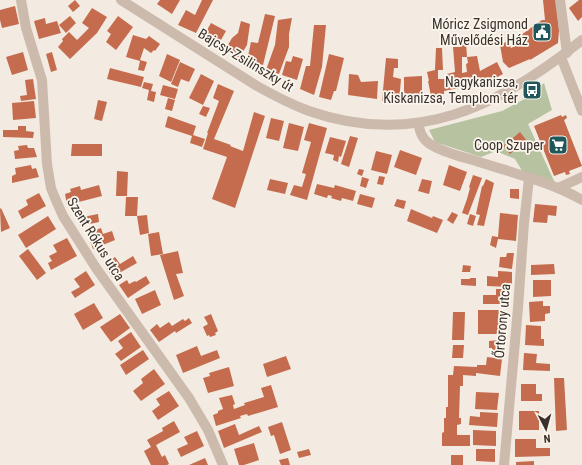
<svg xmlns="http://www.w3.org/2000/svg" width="582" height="465" font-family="'Roboto Condensed',sans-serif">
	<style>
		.green { fill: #b7c2a0 }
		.building { fill: #c46c4d }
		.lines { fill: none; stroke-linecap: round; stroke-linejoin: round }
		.minor { stroke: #ccbbac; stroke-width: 10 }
		.labels { text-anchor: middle; stroke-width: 3.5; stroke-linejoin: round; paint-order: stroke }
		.poi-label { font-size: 14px; fill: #3a302b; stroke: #faf5ed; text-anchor: end }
		.street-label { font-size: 14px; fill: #3a302b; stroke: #faf5ed }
	</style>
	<rect width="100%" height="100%" fill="#f3ebe1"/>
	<path class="green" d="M544,83L552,110L528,124L555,183L524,174L515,159L496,151L481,157L435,142L429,130L502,111L536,93L537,89Z"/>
	<g class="building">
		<path d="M75,0L80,6L73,12L68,6Z"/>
		<path d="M160,0H180L172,14L157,4Z"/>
		<path d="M202,0H213L196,33L178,25L186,10L195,15Z"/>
		<path d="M543,0H556L559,30L558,43L530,60V59L509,68L503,62L500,45L508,41L511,48L524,42L521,35L542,20H545Z"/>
		<path d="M579,0H582V17L578,21L569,8Z"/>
		<path d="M15,6L19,24L2,28L0,20V10Z"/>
		<path d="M92,8L107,17L97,33L70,59L58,47L63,41L62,39L69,32L77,40L89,28L82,23Z"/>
		<path d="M265,14L275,16L263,65L247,61L251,42L258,43Z"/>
		<path d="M70,16L76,23L66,33L59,25Z"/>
		<path d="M118,16L133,27L116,50L106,42L111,34L107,31Z"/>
		<path d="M45,18L46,24L57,21L61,33L39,39L34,21Z"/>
		<path d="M292,18L289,34V47L279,74L266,70L275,45L278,20Z"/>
		<path d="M241,21L250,24L247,45L239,58L225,50L232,38L238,33Z"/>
		<path d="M211,23L226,31L217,47L202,39Z"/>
		<path d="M314,25H326L322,67L314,95L300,89L306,66H310Z"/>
		<path d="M133,35L146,39L149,36L160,44L155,51L154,50L151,53L144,48L140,60L147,62L144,71L138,70L140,61L126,57Z"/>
		<path d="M466,42L467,57H462V73L467,72L466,64L468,63L467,57L477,56L480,71L497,62L503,74L483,85L480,79L464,84V87L444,91V94L431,96L428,81H429L427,72L435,70L436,48H442L443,70H438V79H447V74L455,72L453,47H460V43Z"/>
		<path d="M23,52L28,70L12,75L6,57Z"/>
		<path d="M52,52L57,70L51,72L46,54Z"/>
		<path d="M167,54L180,60L171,82L159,76Z"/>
		<path d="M329,54L344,58L336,91H334L331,100L319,97Z"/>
		<path d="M293,56L303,59L297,80L282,75L286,61L291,62Z"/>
		<path d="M386,58L398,59V68H394L393,77L401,79L399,103L382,101Z"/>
		<path d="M180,62L195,69L189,82L181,79L178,87L171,84Z"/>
		<path d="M110,68L144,77L141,87L107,79Z"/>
		<path d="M201,74L214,81L203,105L189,98Z"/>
		<path d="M349,74L358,75L361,82L378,81L377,99L348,95Z"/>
		<path d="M422,76V100H404V77Z"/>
		<path d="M33,79L36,99L21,101L20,96L27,95L25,80Z"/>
		<path d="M144,82L153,84L151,91L156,92L154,102L147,100L149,90L142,88Z"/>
		<path d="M218,84L234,91L214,139L231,145L230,146L243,151L254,112L265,116L235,208L212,199L227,157L203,149L208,133H207L219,101L213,98Z"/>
		<path d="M163,85L178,89L175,99L160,95Z"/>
		<path d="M168,98L175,100L172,111L165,109Z"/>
		<path d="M98,100L107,102L102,121L94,119Z"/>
		<path d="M34,101L36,118L13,120L12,103Z"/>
		<path d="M203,106L210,108L206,117L199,114Z"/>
		<path d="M561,115L562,117L566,115L567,118L564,120L582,166L569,171L570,174L566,175L565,172L554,176L534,126Z"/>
		<path d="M168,116L196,126L193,135L205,139L202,147L190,143L192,136L165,127Z"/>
		<path d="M271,118L284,121L279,141L266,138Z"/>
		<path d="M289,123L304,127L298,151L283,148Z"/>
		<path d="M309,123L327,128L307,200L290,195L294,185L302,187L306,174L302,173L311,142L304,140Z"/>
		<path d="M18,126H26V131L34,132L33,138L3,137V130H18Z"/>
		<path d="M520,132L527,141L510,154L503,146Z"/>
		<path d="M350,136L358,138L349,167L341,164Z"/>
		<path d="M330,137L346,141L341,157L339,156L338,162L333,160L334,155L325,153Z"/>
		<path d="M72,144H102V156H71Z"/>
		<path d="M27,145L28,148H34L37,157L15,159L14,151L19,150L18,146Z"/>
		<path d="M400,150L422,158L416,175L394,167Z"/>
		<path d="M376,151L392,155L387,174L371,170Z"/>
		<path d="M31,165L32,169L36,168L39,177L12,183V176L16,174L15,168Z"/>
		<path d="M449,165L467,172L460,191L443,185Z"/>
		<path d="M359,169L364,170L362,176L357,174Z"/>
		<path d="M117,171L128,172L127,196H116Z"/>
		<path d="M473,175L482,178L468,215L462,213L467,199L470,188L469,187Z"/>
		<path d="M379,176L385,177L383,185L377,184Z"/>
		<path d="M362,177L369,179L366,188L360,186Z"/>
		<path d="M270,179L288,183L285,194L267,190Z"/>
		<path d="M422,179L432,181L429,194L418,191Z"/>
		<path d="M486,179L494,183L484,226L477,225L480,215L476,214L482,186H483Z"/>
		<path d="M317,184L334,188L335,185L356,191L353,201L342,198L341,201L331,198L332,196L328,195L327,198L314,194Z"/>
		<path d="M99,185L102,196L67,205L65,194L71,192L70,189L80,186L81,190Z"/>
		<path d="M510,189H519V199L510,198Z"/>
		<path d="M39,193L46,206L22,219L18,211L28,205L26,200Z"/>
		<path d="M360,194L375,198L372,208L357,204Z"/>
		<path d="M126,197H138L137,216H125Z"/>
		<path d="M397,199L406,201L404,209L394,206Z"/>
		<path d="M535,204L557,206L556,216L548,215L547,223L533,222Z"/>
		<path d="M1,208L10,228L1,232L0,209Z"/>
		<path d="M411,209L432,218L433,216L443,220L437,233L407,221Z"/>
		<path d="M452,212L458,215L453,224L447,220Z"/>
		<path d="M500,213L518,215L516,241L498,239L496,248L490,245L492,236L498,237Z"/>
		<path d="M98,214L99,222L80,226L78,218Z"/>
		<path d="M470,214L476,216L473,226L467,224Z"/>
		<path d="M147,215L149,233L140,235L137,216Z"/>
		<path d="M48,216L56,229L26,248L18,235Z"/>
		<path d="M101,228L103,234L112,231L115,240L93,249L87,233Z"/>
		<path d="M159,232L163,254L151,256L148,234Z"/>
		<path d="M67,238L77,256L51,270L48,263L52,261L49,256L57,252L53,245Z"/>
		<path d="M28,249L46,273L37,280L19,256Z"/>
		<path d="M178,251L183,273L176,274L184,296L174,300L160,255Z"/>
		<path d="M507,253H514L512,269L499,267L500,257H506Z"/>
		<path d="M133,256L137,263L112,277L104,264L115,257L120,264Z"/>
		<path d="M554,264L555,274L531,275V265Z"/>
		<path d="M463,265L471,266L470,272H462Z"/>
		<path d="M86,271L95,285L75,298L71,292L80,287L74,279Z"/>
		<path d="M498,271L512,272V287L487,286V276L498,277Z"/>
		<path d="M146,276L150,283L128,298L119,285L127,280L129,284L135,281L136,282Z"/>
		<path d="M470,278H476V286L461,285V279H470Z"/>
		<path d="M533,280H551V296L533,297Z"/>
		<path d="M496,289H509V304H483V295H496Z"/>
		<path d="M155,290L161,305L142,314L135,299Z"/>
		<path d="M543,301V306H550V313L545,314V321L530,322L529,302Z"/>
		<path d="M94,303L103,318L83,330L74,314Z"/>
		<rect x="478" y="310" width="25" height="24"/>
		<path d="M453,312H465L464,340H452Z"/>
		<path d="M120,314L130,328L111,342L100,327Z"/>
		<path d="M211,314L218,331L215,333L216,335L210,337L209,335L207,336L203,327L208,324L204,317Z"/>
		<path d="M189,318L192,323L176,333L175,331L159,342L150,330L157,324L160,328L169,322L172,326L183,319L185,321Z"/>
		<path d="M526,325L541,326V339H544V346L525,345Z"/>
		<path d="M131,332L141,347L121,361L115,354L123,348L118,341Z"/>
		<path d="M501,340V348H498V350H492V348H489V341Z"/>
		<path d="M453,345H464L463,358H452Z"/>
		<path d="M197,346L201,356L217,350L220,358L183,373L176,355Z"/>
		<path d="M143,350L149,359L126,375L120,365Z"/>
		<path d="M524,353L537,354L536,363L550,364V371L523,370Z"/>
		<path d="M286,356L291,369L267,377L263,364Z"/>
		<path d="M487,357L502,359L500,376L476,373V376L463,375V386H460L459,418H461V424L457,425V435H470V446H442V433L444,432V418H446V407H448V375H453L454,366L477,367V365H486Z"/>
		<path d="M229,367L234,386L208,393L203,378L210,376L209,373Z"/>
		<path d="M154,369L165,384L141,401L133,391L143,383L141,379Z"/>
		<path d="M554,378H564L567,430L556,431Z"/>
		<path d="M521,384H536V394H542V401H521Z"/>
		<path d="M271,385L278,407L248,416L247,414L240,416L241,418L216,426L213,415L218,413V411L223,409L219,398L232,395L235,404L233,405L234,409L245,405L244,403L264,397L261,388Z"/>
		<path d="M169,391L179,406L158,420L152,411L160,405L156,399Z"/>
		<path d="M476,392L499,393L497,410L475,409Z"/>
		<rect x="519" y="411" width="20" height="19"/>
		<path d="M480,412L498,413L497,427L469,425L470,416L480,417Z"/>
		<path d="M174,421L180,432L156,445L162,457L165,455L169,464L167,465H151L144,451L151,447L147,440L163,431L162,428Z"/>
		<path d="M282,422L291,450L280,454L274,435L271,436L268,427Z"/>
		<path d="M235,424L239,435L259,426L262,432L224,448L218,431Z"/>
		<path d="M473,430L496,431V446L473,445Z"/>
		<path d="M197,431L204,446L181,457L177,449L188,444L184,437Z"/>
		<path d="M515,439H536V448H550V456L515,457Z"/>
		<path d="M254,443L259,460L244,465H239L234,449Z"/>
		<path d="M309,449L311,455L299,458L297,452Z"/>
		<path d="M476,449H495V462L476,461Z"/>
		<rect x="451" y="455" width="12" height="10"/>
		<path d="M205,458L208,465H189Z"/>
		<path d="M288,458L290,465H281L279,460Z"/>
		<path d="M534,461V465H516V462Z"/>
	</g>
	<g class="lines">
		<g class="minor">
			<path d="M21,0L26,28L42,80L47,164L51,188L55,198L63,216L96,268L189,398L208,430L223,465"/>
			<path d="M121,0L257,86C273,95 290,104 309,111C415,148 499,107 582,40"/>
			<path d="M560,0L567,53"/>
			<path d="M561,57L582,111"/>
			<path d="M418,123C420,132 422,139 430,144C442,152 459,156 473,160C509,172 549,181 582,200"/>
			<path d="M558,188L582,177"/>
			<path d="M504,465L518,308L524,223L529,179"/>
		</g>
	</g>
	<defs>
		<g id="civic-square" transform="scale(1)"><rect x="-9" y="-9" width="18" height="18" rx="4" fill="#20575b" stroke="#faf5ed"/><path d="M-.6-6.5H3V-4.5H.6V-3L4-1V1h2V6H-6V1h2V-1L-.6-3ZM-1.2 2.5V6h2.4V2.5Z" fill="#fff"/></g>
		<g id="bus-square" transform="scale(1)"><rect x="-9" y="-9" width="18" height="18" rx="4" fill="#20575b" stroke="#faf5ed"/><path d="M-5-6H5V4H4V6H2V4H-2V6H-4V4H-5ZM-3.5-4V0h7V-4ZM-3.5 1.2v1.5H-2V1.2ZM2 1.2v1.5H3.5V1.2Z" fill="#fff"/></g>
		<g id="supermarket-square" transform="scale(1)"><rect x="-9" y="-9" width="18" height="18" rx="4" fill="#20575b" stroke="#faf5ed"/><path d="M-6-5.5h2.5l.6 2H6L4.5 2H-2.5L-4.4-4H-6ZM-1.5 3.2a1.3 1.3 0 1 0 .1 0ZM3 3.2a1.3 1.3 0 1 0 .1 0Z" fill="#fff"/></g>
	</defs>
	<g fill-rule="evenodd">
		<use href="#civic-square" x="542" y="32"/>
		<use href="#bus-square" x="532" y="90"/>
		<use href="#supermarket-square" x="558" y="145"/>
	</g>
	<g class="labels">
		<g class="poi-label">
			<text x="528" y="29">Móricz Zsigmond<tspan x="528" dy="16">Művelődési Ház</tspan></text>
			<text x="518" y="87">Nagykanizsa,<tspan x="518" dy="16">Kiskanizsa, Templom tér</tspan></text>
			<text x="544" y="150">Coop Szuper</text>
		</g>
		<g class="street-label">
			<text transform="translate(246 60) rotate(31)" y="5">Bajcsy-Zsilinszky út</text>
			<text transform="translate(96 239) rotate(58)" y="5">Szent Rókus utca</text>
			<text transform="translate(502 321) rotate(-85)" y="5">Őrtorony utca</text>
		</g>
	</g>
	<g transform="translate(546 429) rotate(174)" stroke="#faf5ed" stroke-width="3" paint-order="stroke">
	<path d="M0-3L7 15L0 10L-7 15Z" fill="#3a302b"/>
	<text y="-6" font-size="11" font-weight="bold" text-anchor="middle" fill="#3a302b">N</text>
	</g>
</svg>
